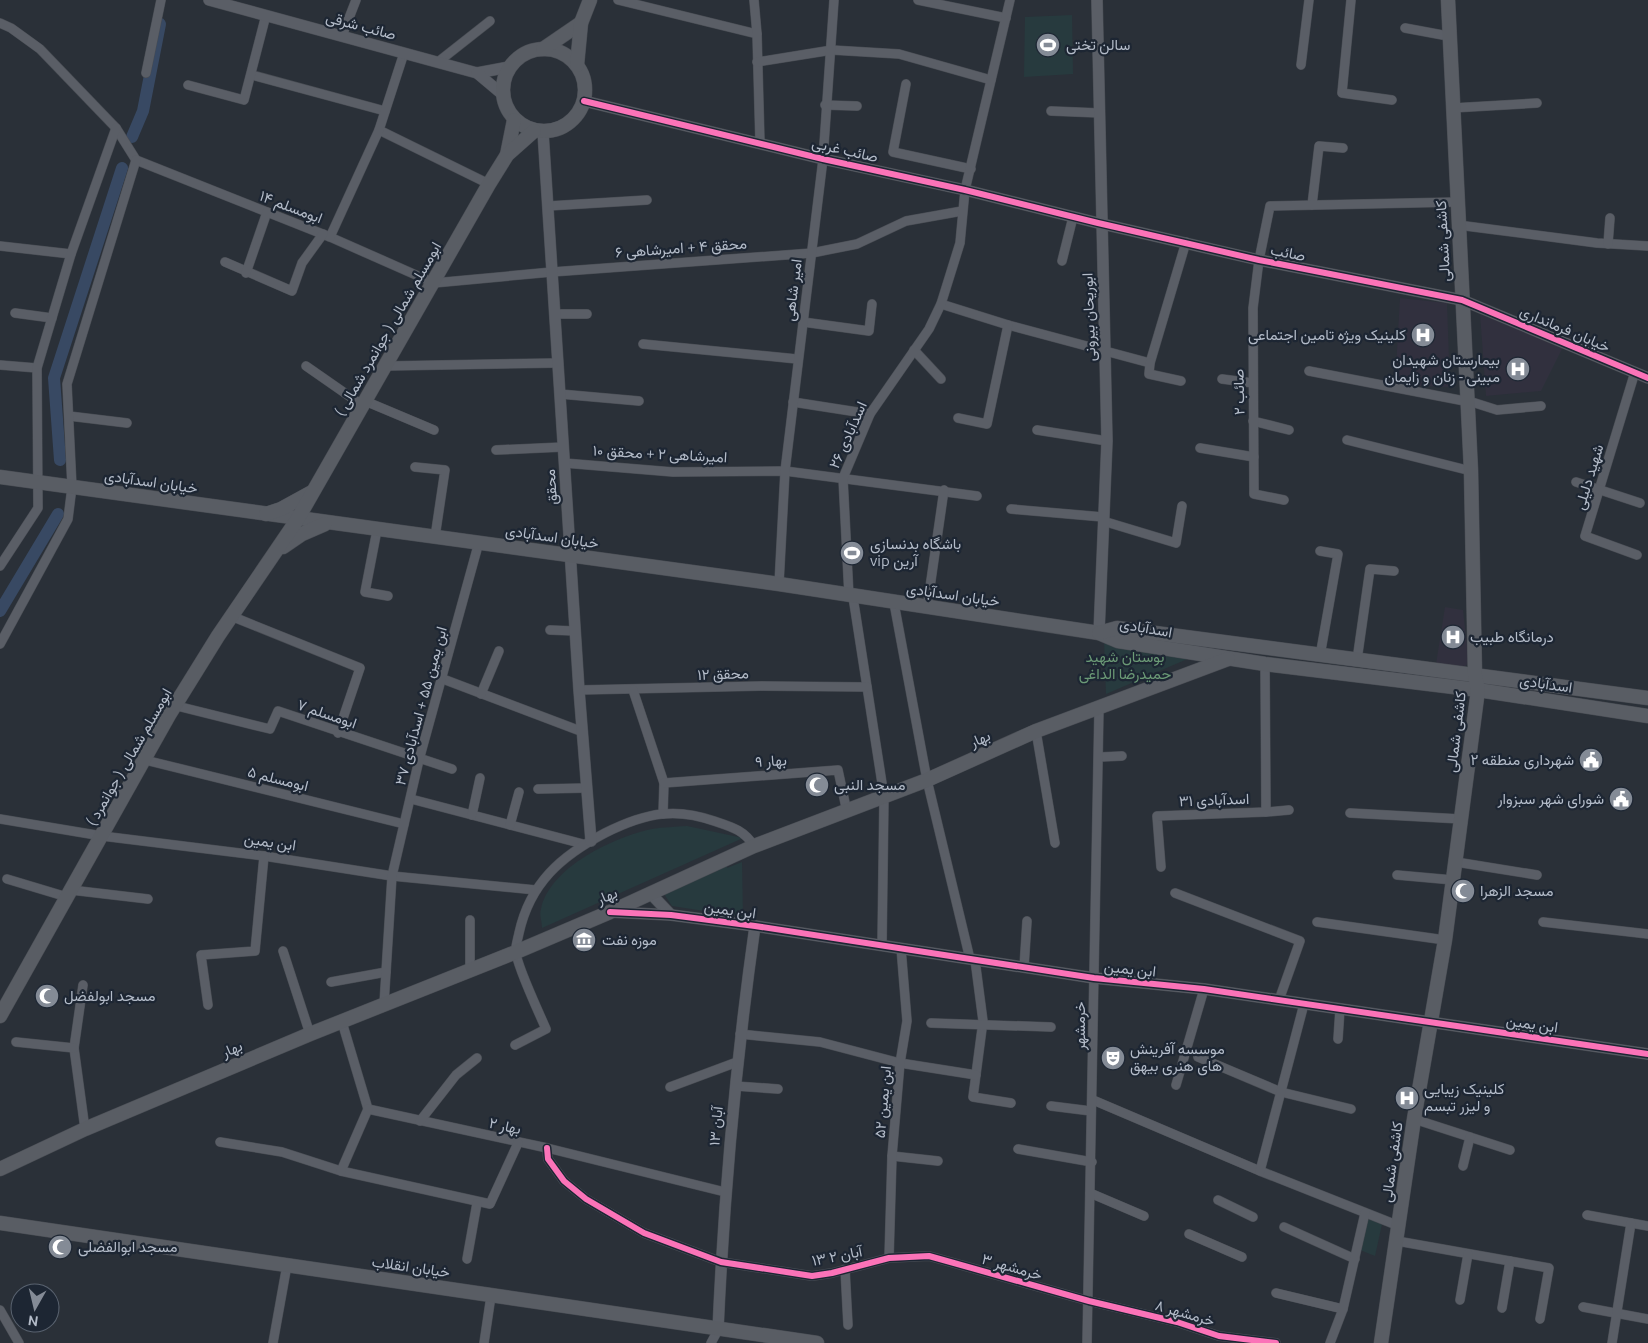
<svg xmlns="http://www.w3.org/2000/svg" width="1648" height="1343" font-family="Ubuntu,Vazirmatn,sans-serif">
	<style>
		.medical { fill: #31303e }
		.green { fill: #273a3e }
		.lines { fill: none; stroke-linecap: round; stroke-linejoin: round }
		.canal { stroke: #384963; stroke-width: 12 }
		.minor-casing { stroke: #484c53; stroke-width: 10 }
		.tertiary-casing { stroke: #484c53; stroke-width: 12 }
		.secondary-casing { stroke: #484c53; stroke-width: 15 }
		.minor { stroke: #5a5e66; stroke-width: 9 }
		.tertiary { stroke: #5a5e66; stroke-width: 11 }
		.secondary { stroke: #595d64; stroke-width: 14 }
		.cycleway-casing { stroke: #1d2633; stroke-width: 9 }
		.cycleway { stroke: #fb73b8; stroke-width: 6 }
		.labels { text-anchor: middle; stroke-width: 4.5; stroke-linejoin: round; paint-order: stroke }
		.street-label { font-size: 15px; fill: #b4bcc9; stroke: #1d2633 }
		.poi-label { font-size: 15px; fill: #b4bcc9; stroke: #1d2633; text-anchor: start }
		.park-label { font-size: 15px; fill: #6b9a76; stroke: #1d2633 }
	</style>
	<rect width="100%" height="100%" fill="#2a3038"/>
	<g class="medical">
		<path d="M1400,298L1447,303L1450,387L1395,385Z"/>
		<path d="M1480,314L1563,347L1541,391L1486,396Z"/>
		<path d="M1445,607L1463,610L1469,663L1463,668L1436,664Z"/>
	</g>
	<g class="green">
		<path d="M1072,15L1073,74L1024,77L1025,17Z"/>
		<path d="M1104,639L1192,657L1106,694Z"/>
		<path d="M687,826L743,838L542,928C542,922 539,914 541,909C550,867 614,837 652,829C663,827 675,827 687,826Z"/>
		<path d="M727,859V868L742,862L743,917L672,906L664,894Z"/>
		<path d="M1366,1218L1382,1224L1375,1256L1360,1250Z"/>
	</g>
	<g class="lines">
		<g class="canal">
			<path d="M132,137L143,111L160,24"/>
			<path d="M60,460L54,378L122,168"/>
			<path d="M0,611L58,514"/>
		</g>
		<g class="minor-casing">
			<g id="minor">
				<path d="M618,0L757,34"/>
				<path d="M754,0L757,34L760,143"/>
				<path d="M918,0L1006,18"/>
				<path d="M1351,0L1342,93L1392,100"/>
				<path d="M0,23L11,28L40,49L116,128L136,160"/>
				<path d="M1405,28L1448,36"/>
				<path d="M342,36L356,0"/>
				<path d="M438,62L490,21"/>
				<path d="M757,62L832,50L899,54L991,80"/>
				<path d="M1301,65L1309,0"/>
				<path d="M146,73L161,0"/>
				<path d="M252,75L385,111"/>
				<path d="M906,84L893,152L971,169"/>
				<path d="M188,85L244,100L266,15"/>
				<path d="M825,105L857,106"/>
				<path d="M1452,108L1537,103"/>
				<path d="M1051,111L1100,113"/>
				<path d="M379,130L489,184"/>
				<path d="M136,160L330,237L434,283L552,272L812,253L857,244L906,221L962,211"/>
				<path d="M1312,205L1319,146L1343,148"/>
				<path d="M548,206L647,200"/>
				<path d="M1458,225L1597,243L1648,246"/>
				<path d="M330,237L379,130L404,53"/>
				<path d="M1608,244L1610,218"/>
				<path d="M0,246L71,254"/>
				<path d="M1062,261L1073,217"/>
				<path d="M225,262L292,291L302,263L323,234"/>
				<path d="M246,273L267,212"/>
				<path d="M941,304L1008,325L1150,363L1186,242"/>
				<path d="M15,313L52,318"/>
				<path d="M556,314H587"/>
				<path d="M803,322L869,331L872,304"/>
				<path d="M643,344L797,359"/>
				<path d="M914,350L941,379"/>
				<path d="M1150,363L1149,374L1181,381"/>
				<path d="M0,365L37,368"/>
				<path d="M306,366L362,405"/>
				<path d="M386,366L557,363"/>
				<path d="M1309,371L1475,403L1497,410L1541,406"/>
				<path d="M1635,372L1585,536L1637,555"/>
				<path d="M1222,379L1253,383"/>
				<path d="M560,394L639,401"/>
				<path d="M365,401L434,430"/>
				<path d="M793,402L870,414"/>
				<path d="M69,416L127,423"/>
				<path d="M958,418L987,424L1008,325"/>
				<path d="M1253,421L1289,430"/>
				<path d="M1037,430L1107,441"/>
				<path d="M1347,440L1471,471"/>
				<path d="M1200,448L1254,457"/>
				<path d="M496,450L563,447"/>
				<path d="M564,463L673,472L785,471L977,496"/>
				<path d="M415,467L445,470L435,537"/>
				<path d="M1576,482L1640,503"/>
				<path d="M1284,500L1254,494L1253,308L1259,260L1270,206L1457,202"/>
				<path d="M1011,509L1103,517"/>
				<path d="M1103,521L1176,543L1182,506"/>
				<path d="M377,530L365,592L388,596"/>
				<path d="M0,566L38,508L37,368L71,254L116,128"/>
				<path d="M779,584L785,471L823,159L834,0"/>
				<path d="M849,596L843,478L870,414L929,329L941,304L960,243L965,190L1010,0"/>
				<path d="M853,597L884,796L882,945"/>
				<path d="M894,603L927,780L970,959"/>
				<path d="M927,608L944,490"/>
				<path d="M231,616L360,668L338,733"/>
				<path d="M550,630L575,631"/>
				<path d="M0,644L68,519L72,487L67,384L136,160"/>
				<path d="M1320,656L1338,554L1320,551"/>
				<path d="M1357,660L1370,569L1394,571"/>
				<path d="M443,679L583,732"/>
				<path d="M579,690L761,686L867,687"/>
				<path d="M633,690L664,783L663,814"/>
				<path d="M481,694L499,651"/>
				<path d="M177,706L270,729L278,711L452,769"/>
				<path d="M1036,731L1055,843"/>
				<path d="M1100,757L1122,756"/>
				<path d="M145,760L404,824"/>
				<path d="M664,783L838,770L847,812"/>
				<path d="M538,789L586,788"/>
				<path d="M411,799L583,844"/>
				<path d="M1266,812L1289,810"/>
				<path d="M1350,813L1461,819"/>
				<path d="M472,815L480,778"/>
				<path d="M0,819L102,836L264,856L392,876L536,890"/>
				<path d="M510,825L519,792"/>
				<path d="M1456,862L1537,875"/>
				<path d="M1161,867L1157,816L1266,812L1265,664"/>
				<path d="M1397,875L1453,880"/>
				<path d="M7,879L67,897"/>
				<path d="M71,890L148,899"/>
				<path d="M1175,893L1300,941L1279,1000"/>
				<path d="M1317,922L1445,940"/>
				<path d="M1543,922L1648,934"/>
				<path d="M283,951L310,1034"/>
				<path d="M975,960L983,1021L973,1097L1011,1103"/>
				<path d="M1024,967L1027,921"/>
				<path d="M470,969V920"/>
				<path d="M331,982L386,972"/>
				<path d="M83,985L74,1048L85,1129"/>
				<path d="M384,1004L392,876L419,760L479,542"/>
				<path d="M208,1005L201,955L255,951L264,856"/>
				<path d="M342,1022L368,1109L547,1148L725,1192"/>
				<path d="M931,1023L1051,1027"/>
				<path d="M740,1034L820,1042L900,1063L976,1075"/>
				<path d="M1338,1039L1340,1009"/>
				<path d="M16,1042L74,1048"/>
				<path d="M515,1045L546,1029C540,1015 516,964 516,952C515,946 518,939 519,933C530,883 561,856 605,833C623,824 642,816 662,814C680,812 697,815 714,821C732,827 744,830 754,846"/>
				<path d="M1198,1057L1281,1092L1351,1109"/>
				<path d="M1176,1085L1204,989"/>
				<path d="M735,1086L778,1089"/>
				<path d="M670,1087L737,1062"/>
				<path d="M1093,1100L1260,1171L1399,1226"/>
				<path d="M1051,1106L1091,1111"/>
				<path d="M1414,1119L1510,1150"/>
				<path d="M420,1121L456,1075L477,1058"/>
				<path d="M220,1142L282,1152L341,1171L490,1204L518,1143"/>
				<path d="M547,1148L548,1159L564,1181L586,1199L644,1233L721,1262L812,1276L832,1273L889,1258L929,1256L1089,1301L1177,1322L1219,1336L1276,1343"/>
				<path d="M1018,1149L1092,1162"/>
				<path d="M892,1156L938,1161"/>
				<path d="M1463,1166L1470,1137"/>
				<path d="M341,1171L368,1109"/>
				<path d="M1260,1171L1304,1004"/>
				<path d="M1090,1193L1144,1216"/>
				<path d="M1218,1200L1253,1217"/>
				<path d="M1587,1215L1648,1226"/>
				<path d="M1284,1227L1355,1259"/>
				<path d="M1189,1234L1242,1257"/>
				<path d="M1397,1241L1549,1268L1540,1319"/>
				<path d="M889,1258L892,1156L900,1063L907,1021L901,948"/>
				<path d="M467,1259L477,1203"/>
				<path d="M845,1269L848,1325"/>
				<path d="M1276,1293L1343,1309"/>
				<path d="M1460,1300L1468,1254"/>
				<path d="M1583,1307L1648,1319"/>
				<path d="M1502,1308L1510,1261"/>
				<path d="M0,1310L19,1343"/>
				<path d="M273,1343L287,1265"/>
				<path d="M484,1343L491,1296"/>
				<path d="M711,1343L718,1330"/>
				<path d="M1087,1343L1099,708"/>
				<path d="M1330,1343L1343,1309L1365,1213"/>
				<path d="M1612,1343L1631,1223"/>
			</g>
		</g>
		<g class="tertiary-casing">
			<g id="tertiary">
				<path d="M209,0L477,73L509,67"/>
				<path d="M1097,0L1107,441L1099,633"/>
				<path d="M477,73L502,94"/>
				<path d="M584,101L823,159L965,190L1098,223L1259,260L1462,300L1648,378"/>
				<path d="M543,132L579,690L591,841"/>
				<path d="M651,894L671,915"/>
				<path d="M611,912L671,915L755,926L1094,978L1204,989L1648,1054"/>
				<path d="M718,1330C724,1194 736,1060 755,926"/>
			</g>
		</g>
		<g class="secondary-casing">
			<g id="secondary">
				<circle cx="544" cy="90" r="41"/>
				<path d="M543,49L581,23"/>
				<path d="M577,65L581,23L590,0"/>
				<path d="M507,155L514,120"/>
				<path d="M0,477L779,584L1099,633L1118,641L1265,664L1478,690L1648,716"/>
				<path d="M266,514L281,509L312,492"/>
				<path d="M283,547L302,534L325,524"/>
				<path d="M1099,633L1117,628L1648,698"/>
				<path d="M0,1016L169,715L218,636L297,520L489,184L507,155L534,131"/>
				<path d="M0,1169L85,1129L310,1034L516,952L610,912L754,846L927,780L1036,731L1228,659"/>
				<path d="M0,1223L817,1343"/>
				<path d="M1381,1343L1414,1119L1445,940L1478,690L1475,675L1471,471L1448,0"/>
			</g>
		</g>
		<use href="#minor" class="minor"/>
		<use href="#tertiary" class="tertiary"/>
		<use href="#secondary" class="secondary"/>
		<g class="cycleway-casing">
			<g id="cycleway">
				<path d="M584,101L823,159L965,190L1098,223L1259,260L1462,300L1648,378"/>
				<path d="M610,912L671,915L755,926L1094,978L1204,989L1648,1054"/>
				<path d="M547,1148L548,1159L564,1181L586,1199L644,1233L721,1262L812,1276L832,1273L889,1258L929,1256L1089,1301L1177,1322L1219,1336L1276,1343"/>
			</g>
		</g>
		<use href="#cycleway" class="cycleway"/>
	</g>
	<defs>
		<g id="stadium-disc" transform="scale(1.25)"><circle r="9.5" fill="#848b96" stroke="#1d2633"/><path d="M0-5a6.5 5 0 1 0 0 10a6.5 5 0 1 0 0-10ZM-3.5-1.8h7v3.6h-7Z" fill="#fff"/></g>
		<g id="hospital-disc" transform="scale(1.25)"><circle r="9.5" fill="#848b96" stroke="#1d2633"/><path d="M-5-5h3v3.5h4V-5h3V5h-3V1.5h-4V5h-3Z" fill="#fff"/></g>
		<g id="civic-disc" transform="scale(1.25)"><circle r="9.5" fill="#848b96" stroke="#1d2633"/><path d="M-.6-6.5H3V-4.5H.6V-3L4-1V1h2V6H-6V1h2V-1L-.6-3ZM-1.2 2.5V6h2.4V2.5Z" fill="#fff"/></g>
		<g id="mosque-disc" transform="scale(1.25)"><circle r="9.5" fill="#848b96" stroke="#1d2633"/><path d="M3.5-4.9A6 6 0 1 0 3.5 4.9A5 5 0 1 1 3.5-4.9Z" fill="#fff"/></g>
		<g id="museum-disc" transform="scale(1.25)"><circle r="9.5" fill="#848b96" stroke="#1d2633"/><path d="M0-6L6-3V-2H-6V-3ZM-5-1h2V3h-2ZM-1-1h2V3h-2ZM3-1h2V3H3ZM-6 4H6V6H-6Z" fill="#fff"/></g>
		<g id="theatre-disc" transform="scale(1.25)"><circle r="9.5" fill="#848b96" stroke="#1d2633"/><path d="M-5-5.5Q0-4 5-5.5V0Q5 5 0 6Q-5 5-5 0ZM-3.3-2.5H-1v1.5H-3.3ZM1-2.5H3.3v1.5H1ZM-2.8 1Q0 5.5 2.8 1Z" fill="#fff"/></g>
	</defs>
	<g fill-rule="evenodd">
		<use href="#stadium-disc" x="1048" y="45"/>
		<use href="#hospital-disc" x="1423" y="335"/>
		<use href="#hospital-disc" x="1518" y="369"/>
		<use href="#stadium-disc" x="852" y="553"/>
		<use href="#hospital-disc" x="1453" y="637"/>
		<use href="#civic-disc" x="1591" y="760"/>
		<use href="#mosque-disc" x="817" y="785"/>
		<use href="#civic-disc" x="1621" y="799"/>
		<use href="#mosque-disc" x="1463" y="891"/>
		<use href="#museum-disc" x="584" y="940"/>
		<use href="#mosque-disc" x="47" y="996"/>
		<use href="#theatre-disc" x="1113" y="1058"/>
		<use href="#hospital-disc" x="1407" y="1098"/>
		<use href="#mosque-disc" x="60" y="1247"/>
	</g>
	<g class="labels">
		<g class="street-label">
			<text transform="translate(361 26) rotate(15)" y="5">صائب شرقی</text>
			<text transform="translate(845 150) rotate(13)" y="5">صائب غربی</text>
			<text transform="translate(291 207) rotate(21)" y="5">ابومسلم ۱۴</text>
			<text transform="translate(1443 241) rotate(-93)" y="5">کاشفی شمالی</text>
			<text transform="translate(681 248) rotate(-4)" y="5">محقق ۴ + امیرشاهی ۶</text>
			<text transform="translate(1288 253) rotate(11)" y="5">صائب</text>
			<text transform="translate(793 290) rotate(-83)" y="5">امیر شاهی</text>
			<text transform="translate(1089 317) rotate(-92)" y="5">ابوریحان بیرونی</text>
			<text transform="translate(388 329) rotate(-60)" y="5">ابومسلم شمالی ( جوانمرد شمالی )</text>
			<text transform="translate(1565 329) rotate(23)" y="5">خیابان فرمانداری</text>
			<text transform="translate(1239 392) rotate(-91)" y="5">صائب ۲</text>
			<text transform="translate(848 435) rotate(-66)" y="5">اسدآبادی ۲۶</text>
			<text transform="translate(660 454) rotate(3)" y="5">امیرشاهی ۲ + محقق ۱۰</text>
			<text transform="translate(1589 477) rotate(-73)" y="5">شهید دلیلی</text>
			<text transform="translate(151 482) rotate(8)" y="5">خیابان اسدآبادی</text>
			<text transform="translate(551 487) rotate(-94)" y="5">محقق</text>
			<text transform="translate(552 537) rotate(8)" y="5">خیابان اسدآبادی</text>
			<text transform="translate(953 595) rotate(8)" y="5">خیابان اسدآبادی</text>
			<text transform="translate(1146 628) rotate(10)" y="5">اسدآبادی</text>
			<text transform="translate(723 674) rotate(-2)" y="5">محقق ۱۲</text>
			<text transform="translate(1546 684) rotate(8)" y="5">اسدآبادی</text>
			<text transform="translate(421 706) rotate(-75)" y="5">ابن یمین ۵۵ + اسدآبادی ۳۷</text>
			<text transform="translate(327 714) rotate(19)" y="5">ابومسلم ۷</text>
			<text transform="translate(1456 732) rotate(-83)" y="5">کاشفی شمالی</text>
			<text transform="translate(980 739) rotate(-24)" y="5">بهار</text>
			<text transform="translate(129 757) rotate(-60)" y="5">ابومسلم شمالی ( جوانمرد )</text>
			<text transform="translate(771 761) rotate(-4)" y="5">بهار ۹</text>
			<text transform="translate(278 779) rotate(14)" y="5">ابومسلم ۵</text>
			<text transform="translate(1214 800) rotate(-2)" y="5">اسدآبادی ۳۱</text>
			<text transform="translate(270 842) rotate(8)" y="5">ابن یمین</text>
			<text transform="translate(607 896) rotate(-23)" y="5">بهار</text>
			<text transform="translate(730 910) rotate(8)" y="5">ابن یمین</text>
			<text transform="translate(1130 969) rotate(6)" y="5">ابن یمین</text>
			<text transform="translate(1532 1024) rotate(8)" y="5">ابن یمین</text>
			<text transform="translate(1080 1026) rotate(-90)" y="5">خرمشهر</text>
			<text transform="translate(232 1049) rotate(-23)" y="5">بهار</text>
			<text transform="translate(883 1102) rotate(-85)" y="5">ابن یمین ۵۲</text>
			<text transform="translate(505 1126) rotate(12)" y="5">بهار ۲</text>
			<text transform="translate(716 1126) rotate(-85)" y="5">۱۳ آبان</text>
			<text transform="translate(1392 1162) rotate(-82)" y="5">کاشفی شمالی</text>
			<text transform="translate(837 1256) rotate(-11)" y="5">۱۳ آبان ۲</text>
			<text transform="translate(411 1267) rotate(8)" y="5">خیابان انقلاب</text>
			<text transform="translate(1012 1267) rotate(16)" y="5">خرمشهر ۳</text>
			<text transform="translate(1185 1313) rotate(16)" y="5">خرمشهر ۸</text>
		</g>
		<g class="poi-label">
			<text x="1066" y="50">سالن تختی</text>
			<text x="1406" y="340" text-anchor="end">کلینیک ویژه تامین اجتماعی</text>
			<text x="1500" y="365" text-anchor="end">بیمارستان شهیدان<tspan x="1500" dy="17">مبینی - زنان و زایمان</tspan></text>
			<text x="870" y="549">باشگاه بدنسازی<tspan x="870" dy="17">vip آرین</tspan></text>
			<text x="1470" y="642">درمانگاه طبیب</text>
			<text x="1574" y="765" text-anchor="end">شهرداری منطقه ۲</text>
			<text x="834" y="790">مسجد النبی</text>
			<text x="1604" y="804" text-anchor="end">شورای شهر سبزوار</text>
			<text x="1480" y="896">مسجد الزهرا</text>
			<text x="602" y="945">موزه نفت</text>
			<text x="64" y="1001">مسجد ابولفضل</text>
			<text x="1130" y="1054">موسسه آفرینش<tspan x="1130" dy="17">های هنری بیهق</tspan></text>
			<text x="1424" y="1094">کلینیک زیبایی<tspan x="1424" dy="17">و لیزر تبسم</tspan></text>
			<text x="78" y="1252">مسجد ابوالفضلی</text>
		</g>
		<g class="park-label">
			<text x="1125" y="662">بوستان شهید<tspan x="1125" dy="17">حمیدرضا الداغی</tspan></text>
		</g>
	</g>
	<g transform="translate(35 1308) rotate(188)"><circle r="24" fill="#1d2633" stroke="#59626f"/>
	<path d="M0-4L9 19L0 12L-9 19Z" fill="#848b96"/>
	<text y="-8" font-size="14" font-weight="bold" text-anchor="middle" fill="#b4bcc9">N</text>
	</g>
</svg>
